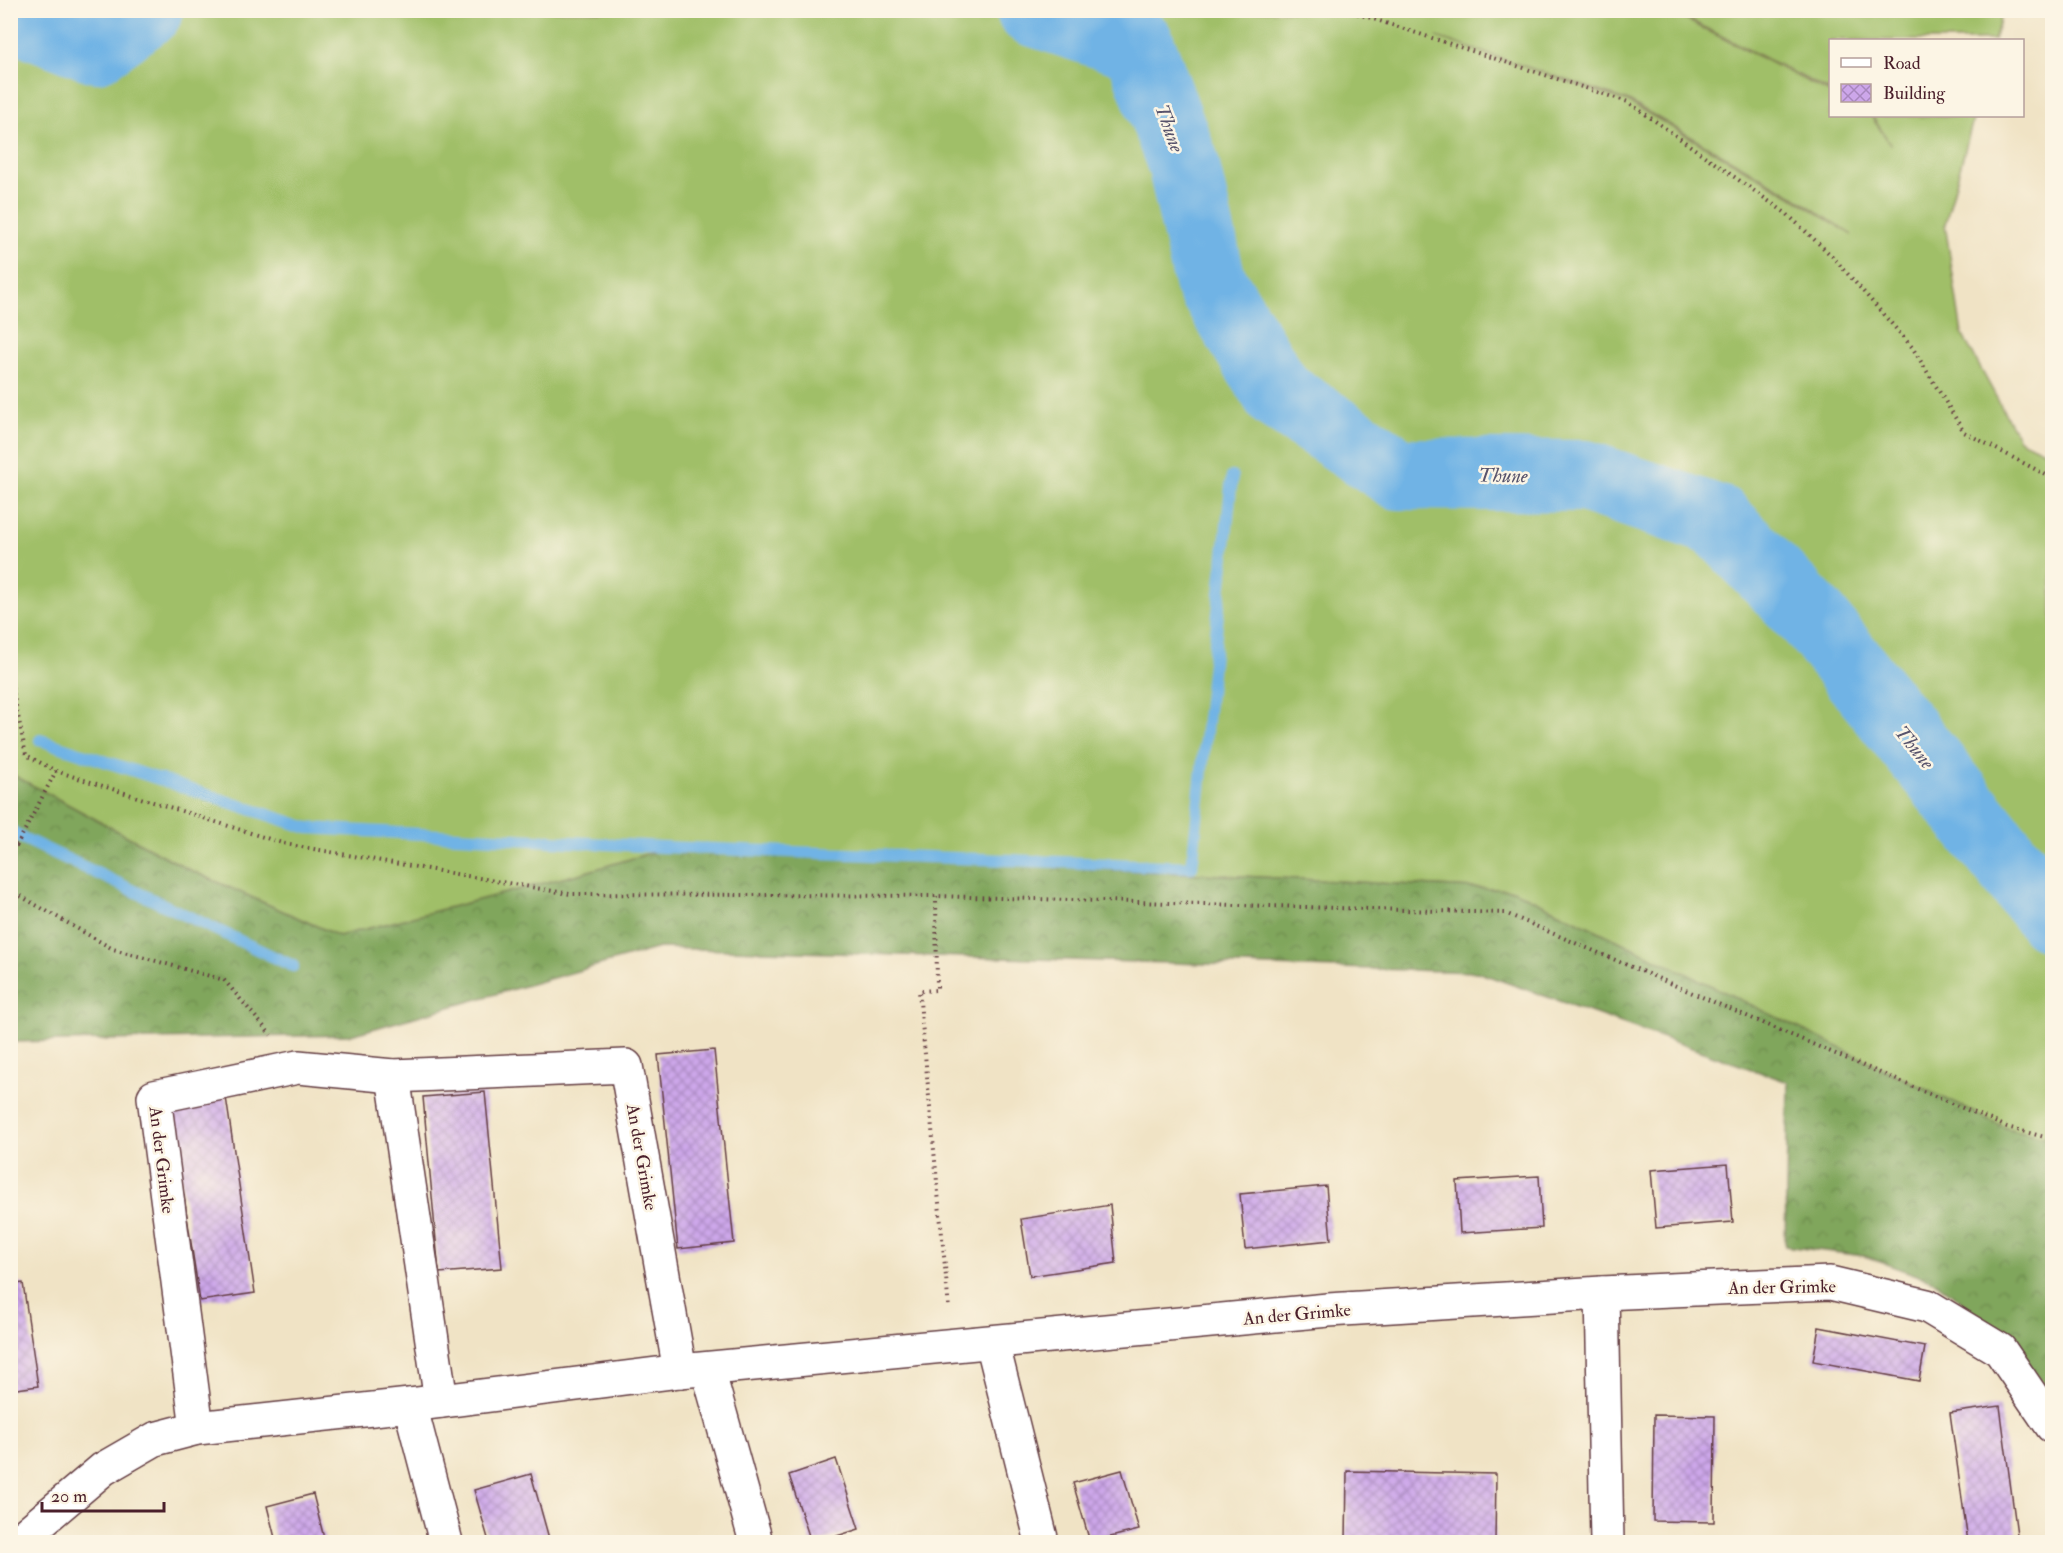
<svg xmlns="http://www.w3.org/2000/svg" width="2063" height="1553" font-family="'IM FELL Double Pica',serif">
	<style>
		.grass { fill: #a0bf67; stroke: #756f49; stroke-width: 1.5; fill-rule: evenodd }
		.forest { fill: url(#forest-crowns); stroke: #656244; stroke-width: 1.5 }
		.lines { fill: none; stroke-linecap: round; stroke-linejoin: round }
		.stream { stroke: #6fb3e5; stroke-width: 12 }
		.river { stroke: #6fb3e5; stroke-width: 72 }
		.building { fill: url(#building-cross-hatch) }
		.street-casing { stroke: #633c42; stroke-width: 36 }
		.path { stroke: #633c42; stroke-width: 4; stroke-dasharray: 1.5 4.5; stroke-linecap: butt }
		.street { stroke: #fff; stroke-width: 33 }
		.labels { text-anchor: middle; stroke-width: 5; stroke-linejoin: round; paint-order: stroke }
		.street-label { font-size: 18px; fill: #4a1f2b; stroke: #fcf5e5 }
		.water-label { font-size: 20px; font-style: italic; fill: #57536c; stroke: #fcf5e5 }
	</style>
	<defs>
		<pattern id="forest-crowns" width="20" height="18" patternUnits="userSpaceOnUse" patternTransform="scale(1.5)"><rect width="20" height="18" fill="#80a65c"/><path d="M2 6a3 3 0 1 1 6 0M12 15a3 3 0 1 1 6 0" fill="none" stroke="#6b874c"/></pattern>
		<pattern id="building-cross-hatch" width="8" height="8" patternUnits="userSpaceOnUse" patternTransform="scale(1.5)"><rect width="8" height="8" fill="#cda7ea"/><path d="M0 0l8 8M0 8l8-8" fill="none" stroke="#a887be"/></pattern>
	</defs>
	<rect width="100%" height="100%" fill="#fcf5e5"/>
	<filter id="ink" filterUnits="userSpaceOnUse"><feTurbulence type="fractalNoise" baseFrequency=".0167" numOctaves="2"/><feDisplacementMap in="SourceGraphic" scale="12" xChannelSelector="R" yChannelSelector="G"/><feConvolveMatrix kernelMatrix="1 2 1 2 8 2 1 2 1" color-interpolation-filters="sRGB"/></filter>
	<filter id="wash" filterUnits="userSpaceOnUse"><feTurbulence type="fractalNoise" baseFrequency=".008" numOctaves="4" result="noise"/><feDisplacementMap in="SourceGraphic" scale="24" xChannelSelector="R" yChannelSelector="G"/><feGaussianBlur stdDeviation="1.35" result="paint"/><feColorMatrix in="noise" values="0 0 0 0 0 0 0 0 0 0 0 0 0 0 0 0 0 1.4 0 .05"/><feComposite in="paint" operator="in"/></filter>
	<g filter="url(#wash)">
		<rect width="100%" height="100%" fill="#f0e3c5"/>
		<g class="grass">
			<path d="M10,11H1669L1830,93V116H1871L1891,145L1872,116H1974L1945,224L1962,334L2019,439L2052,455V1139L2006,1128L1513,890L671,847L579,874L339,936L190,870L13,775L10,769ZM1437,37L1629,101L1792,195L1852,235L1791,196L1628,102Z"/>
			<path d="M1672,11L2003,10V11L1994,40H1830V91Z"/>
		</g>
		<path class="forest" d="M10,769L13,775L190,870L339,936L579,874L671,847L1513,890L2006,1128L2052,1139V1377L2045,1385L1995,1328L1936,1282L1864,1256L1785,1246L1788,1082L1477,972L659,948L351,1035L13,1042L10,1040Z"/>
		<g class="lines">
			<g class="stream">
				<path d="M40,740L308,828L662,847L1192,867L1232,477"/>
				<path d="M10,829L16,835L293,966"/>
			</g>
			<g class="river">
				<path d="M1032,10L1139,45L1183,163L1210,281L1279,395L1399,474L1585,476L1718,521L1813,619L2052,917"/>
				<path d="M10,14L96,47L147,10"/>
			</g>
		</g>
		<g id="blocks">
			<g class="building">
				<path d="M714,1050L734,1243L678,1249L658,1055Z"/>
				<path d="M485,1092L502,1268L439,1273L423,1097Z"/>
				<path d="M226,1097L255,1293L200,1301L170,1106Z"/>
				<path d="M1728,1164L1733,1222L1656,1228L1651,1170Z"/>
				<path d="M1539,1176L1542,1228L1460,1233L1457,1181Z"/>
				<path d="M1326,1186L1331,1240L1245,1249L1240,1194Z"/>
				<path d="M1110,1205L1116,1263L1030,1276L1021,1219Z"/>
				<path d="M23,1283L38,1386L10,1390V1285Z"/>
				<path d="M1819,1327L1925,1347L1919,1381L1813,1361Z"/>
				<path d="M2000,1406L2018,1542H1968L1950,1413Z"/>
				<path d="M1654,1415L1715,1416L1714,1522L1653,1521Z"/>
				<path d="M836,1459L859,1529L818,1542H811L789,1475Z"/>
				<path d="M1122,1470L1139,1530L1090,1542L1073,1483Z"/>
				<path d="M1347,1471L1496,1474L1495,1542H1346Z"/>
				<path d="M531,1474L550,1542H489L474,1490Z"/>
				<path d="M313,1494L325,1542H276L267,1506Z"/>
			</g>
		</g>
	</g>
	<g filter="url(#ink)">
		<use href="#blocks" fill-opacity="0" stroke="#633c42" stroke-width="1.5"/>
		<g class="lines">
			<g class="street-casing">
				<g id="street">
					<path d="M393,1076L441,1401"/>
					<path d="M1602,1293L1607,1542"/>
					<path d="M992,1342L1042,1542"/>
					<path d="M708,1370L756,1542"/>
					<path d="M410,1405L446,1542"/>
					<path d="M197,1428L154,1097L298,1067L393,1076L626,1066L680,1371"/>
					<path d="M23,1542L25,1535L103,1469L155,1439L197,1428L410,1405L680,1371L1328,1310L1602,1293L1830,1283L1927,1306L2000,1350L2052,1426"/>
				</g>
			</g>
			<g class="path">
				<path d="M1346,10L1628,102L1787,214L1833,257L1912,347L1964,432L2052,478"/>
				<path d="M10,676L26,755L56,771L285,844L570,894L936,896L1505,913L2007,1127L2052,1139"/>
				<path d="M10,846L17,845L56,771"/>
				<path d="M10,890L113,949L224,980L271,1035"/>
				<path d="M936,896L937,990L919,991L949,1309"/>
			</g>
			<use href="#street" class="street"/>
		</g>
	</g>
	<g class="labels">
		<g class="street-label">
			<text transform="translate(642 1157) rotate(80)" y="6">An der Grimke</text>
			<text transform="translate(162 1160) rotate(83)" y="6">An der Grimke</text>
			<text transform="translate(1782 1287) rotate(-1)" y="6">An der Grimke</text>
			<text transform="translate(1297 1314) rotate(-5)" y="6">An der Grimke</text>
		</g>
		<g class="water-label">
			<text transform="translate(1170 128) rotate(70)" y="7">Thune</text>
			<text transform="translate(1503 475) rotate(1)" y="7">Thune</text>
			<text transform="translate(1915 747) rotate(51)" y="7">Thune</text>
		</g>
	</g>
	<rect width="2063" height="1553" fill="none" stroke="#fcf5e5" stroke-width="36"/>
	<rect x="1829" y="39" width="195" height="78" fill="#fcf5e5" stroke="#b59f9b" stroke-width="1.5"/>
	<rect x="1841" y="58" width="30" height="9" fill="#ffffff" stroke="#b59f9b" stroke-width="1.5"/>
	<text x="1883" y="69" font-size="18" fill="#4a1f2b">Road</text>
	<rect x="1841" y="84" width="30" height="18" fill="url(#building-cross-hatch)" stroke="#b59f9b" stroke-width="1.5"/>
	<text x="1883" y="99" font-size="18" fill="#4a1f2b">Building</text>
	<path d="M42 1502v9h122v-9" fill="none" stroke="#4a1f2b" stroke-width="3"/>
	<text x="51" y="1502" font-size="18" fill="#4a1f2b" stroke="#fcf5e5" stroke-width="4.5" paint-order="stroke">20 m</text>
</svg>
